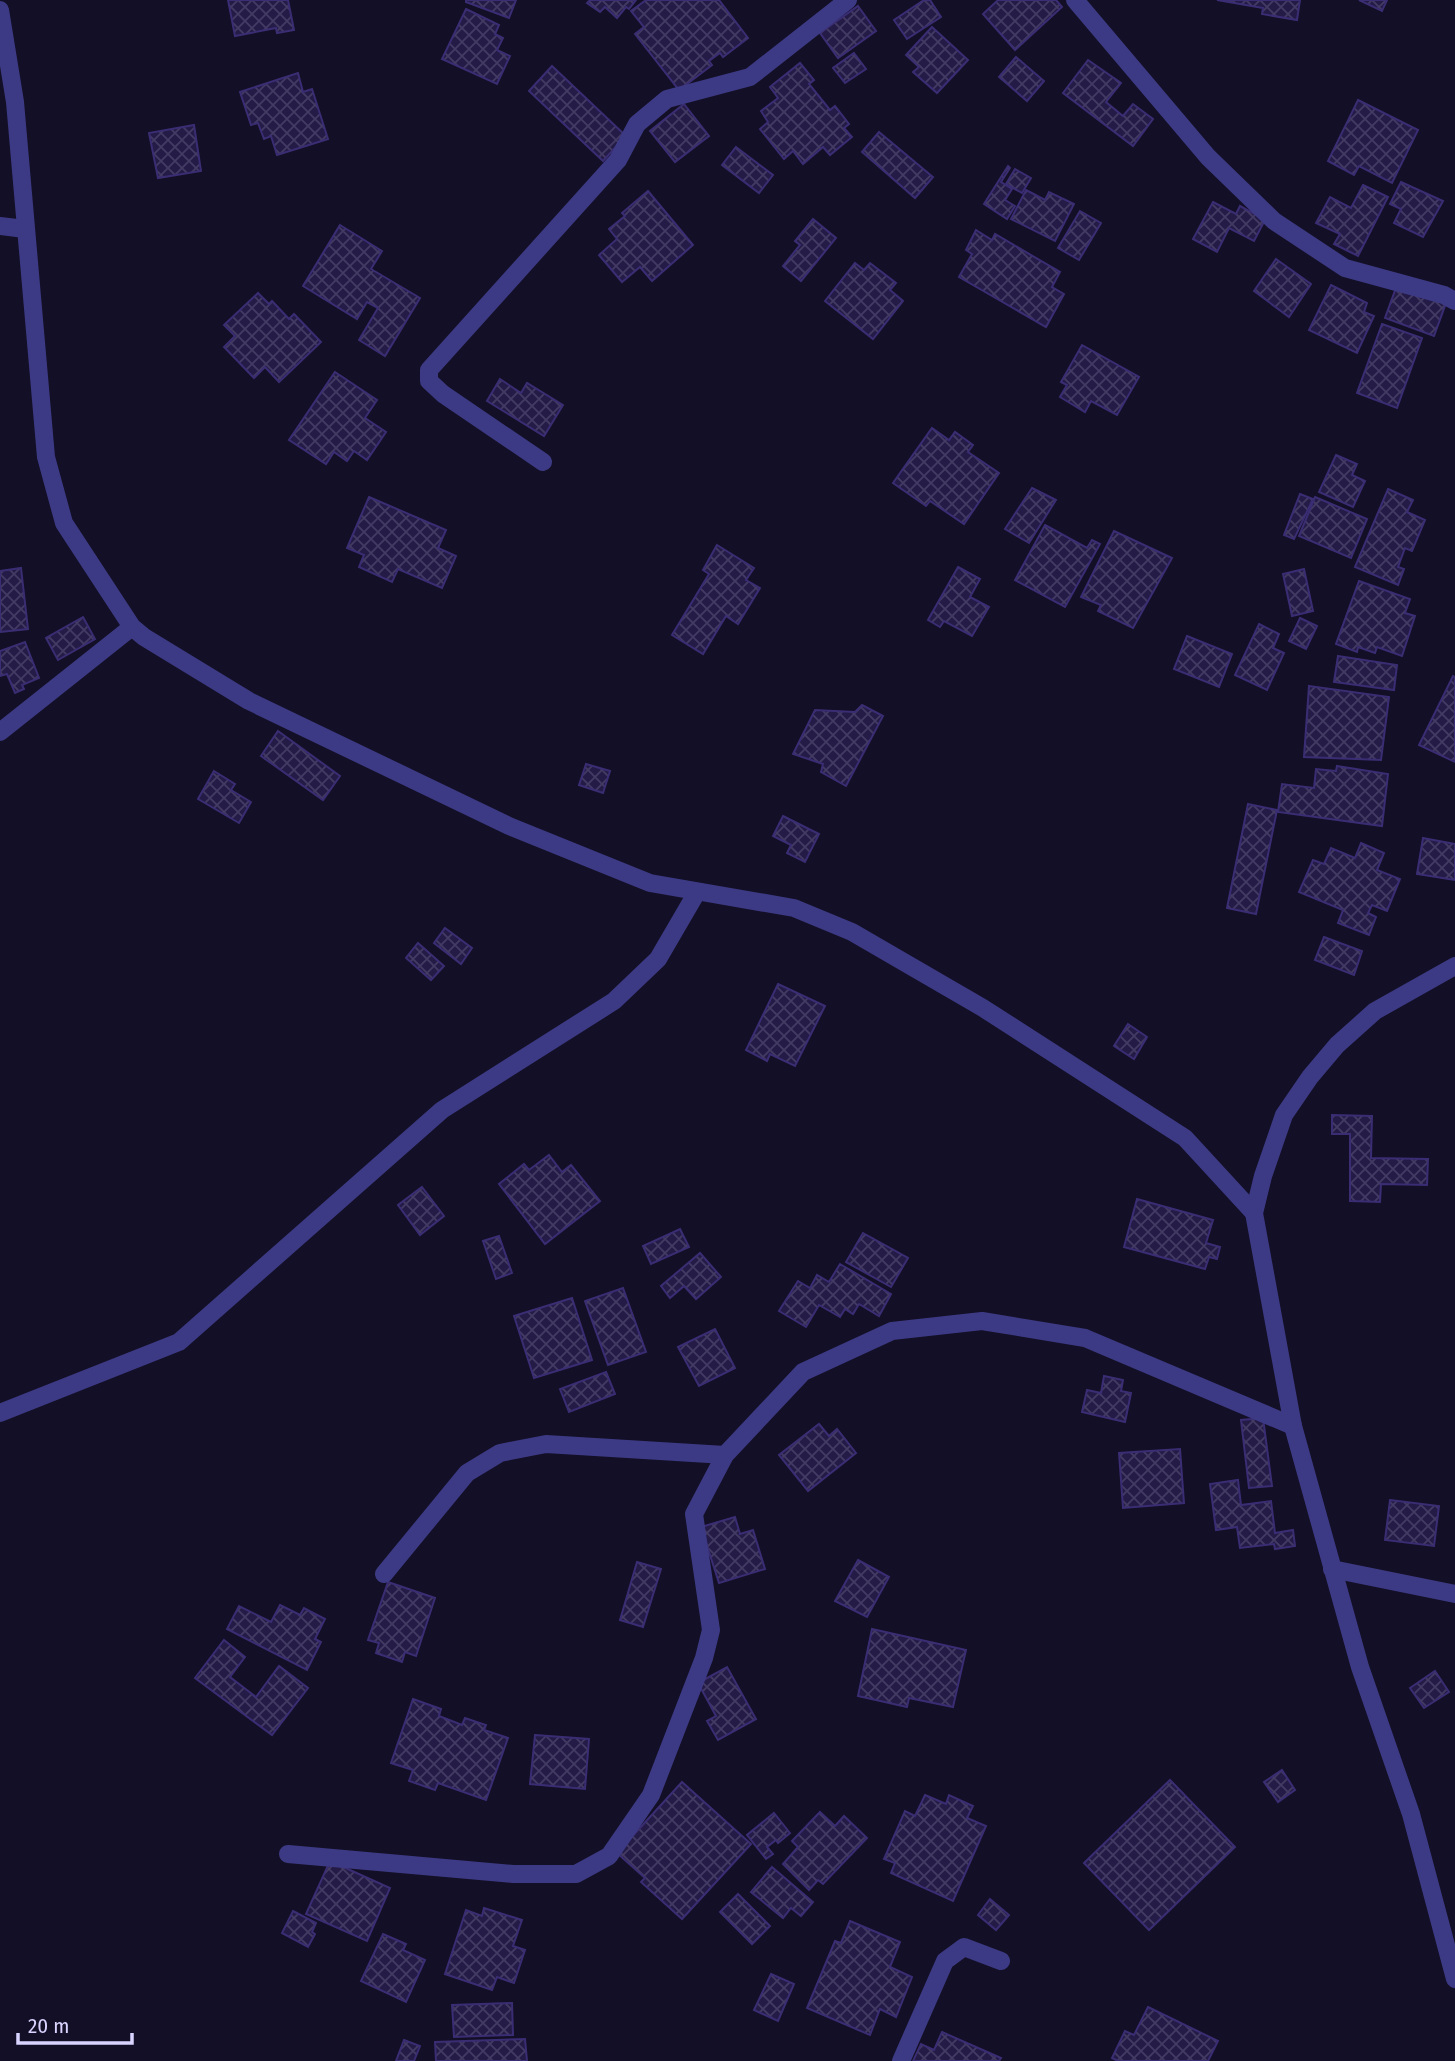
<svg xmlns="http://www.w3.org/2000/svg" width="1455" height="2061" font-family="'Fira Sans Condensed',sans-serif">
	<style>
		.building { fill: url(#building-cross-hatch); stroke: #3b2d73; stroke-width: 2 }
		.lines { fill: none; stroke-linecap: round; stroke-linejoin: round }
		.street { stroke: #3d3a85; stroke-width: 18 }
	</style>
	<defs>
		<pattern id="building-cross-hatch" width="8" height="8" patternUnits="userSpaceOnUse" patternTransform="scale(1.75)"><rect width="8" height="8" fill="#241b47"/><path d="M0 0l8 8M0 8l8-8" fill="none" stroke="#433b63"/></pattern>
	</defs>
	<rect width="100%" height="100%" fill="#130f26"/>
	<g class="building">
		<path d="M228,0H288L294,30L277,33L276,28L235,36Z"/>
		<path d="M466,0H516L509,18L466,2Z"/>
		<path d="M590,0H636L629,9L626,7L617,18L605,7L600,12L587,3Z"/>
		<path d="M646,0H719L748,38L723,57L720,53L709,61L712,65L679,90L635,34L644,27L631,11Z"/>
		<path d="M924,0H930L941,17L907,39L894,20Z"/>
		<path d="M998,0H1056L1062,7L1015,50L983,14Z"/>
		<path d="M1217,0H1300L1297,20L1262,14L1263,8Z"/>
		<path d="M1359,0H1387L1382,11Z"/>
		<path d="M858,6L876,31L838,58L820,33Z"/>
		<path d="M466,9L499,25L495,34L503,38L497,50L510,56L497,84L442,59Z"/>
		<path d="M932,27L968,60L937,93L913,72L919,67L906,55Z"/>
		<path d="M854,53L866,69L845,83L833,68Z"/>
		<path d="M1016,57L1044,81L1027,101L999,77Z"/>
		<path d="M1088,60L1121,83L1106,102L1123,116L1133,104L1153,119L1133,146L1063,93Z"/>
		<path d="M800,63L814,80L809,84L830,110L835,106L849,124L844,128L852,137L830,155L823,147L803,164L793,151L784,159L760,129L768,122L761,111L778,98L770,87Z"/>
		<path d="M552,66L626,136L603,161L529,91Z"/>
		<path d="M298,73L303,92L312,89L328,139L277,155L271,136L264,139L258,123L251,125L240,92Z"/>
		<path d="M1358,100L1418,130L1392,183L1359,166L1354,175L1328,161Z"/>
		<path d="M684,104L709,136L675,162L650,131Z"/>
		<path d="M194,125L201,171L158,178L149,133Z"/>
		<path d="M879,132L933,177L915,198L862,152Z"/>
		<path d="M736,147L773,175L759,193L722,165Z"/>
		<path d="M1008,166L1010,168L1001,182L1012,189L1005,200L1015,206L1007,219L984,204Z"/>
		<path d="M1015,169L1031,178L1022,193L1006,184Z"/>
		<path d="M1401,182L1443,201L1423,237L1394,223L1401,209L1390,204Z"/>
		<path d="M1363,185L1388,197L1358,256L1334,244L1340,234L1316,223L1330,197L1351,208Z"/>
		<path d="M1026,190L1045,200L1049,192L1074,204L1055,241L1011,219Z"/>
		<path d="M648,191L693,245L652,281L640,267L622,282L599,255L617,239L609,229L625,216L622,213Z"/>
		<path d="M1213,202L1236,214L1240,206L1265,220L1254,241L1229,228L1217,252L1193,239Z"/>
		<path d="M1080,211L1101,223L1079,260L1058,248Z"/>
		<path d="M813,219L836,238L801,281L783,266L800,245L795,241Z"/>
		<path d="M340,225L382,251L371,269L420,298L385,356L359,340L378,308L367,302L357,319L303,286Z"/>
		<path d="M976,230L992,240L995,234L1060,272L1052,287L1064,294L1046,327L959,277L972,254L966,250Z"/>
		<path d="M1276,259L1311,284L1289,317L1254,291Z"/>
		<path d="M855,263L864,270L870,263L896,283L890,290L903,301L873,339L825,301Z"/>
		<path d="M1331,285L1367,303L1364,312L1374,316L1357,353L1309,330Z"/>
		<path d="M1397,285L1446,303L1434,336L1385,318Z"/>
		<path d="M258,293L269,304L272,301L289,319L294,314L321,342L279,382L265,367L254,378L224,347L235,336L224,325Z"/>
		<path d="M1382,324L1422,338L1397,408L1357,393Z"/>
		<path d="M1082,345L1139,377L1117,415L1091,401L1085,412L1060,397L1067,385L1061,382Z"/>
		<path d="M335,372L377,400L365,418L386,432L367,460L354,451L347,461L334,452L326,464L289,440Z"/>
		<path d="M500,379L521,393L527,383L563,405L544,436L487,401Z"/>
		<path d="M932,428L949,440L955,432L973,445L968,452L999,473L964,524L930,501L926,506L893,483Z"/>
		<path d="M1336,455L1357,464L1352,475L1365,481L1353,507L1319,492Z"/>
		<path d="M1032,488L1056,500L1029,543L1005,529Z"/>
		<path d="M1388,489L1413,500L1407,512L1425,520L1412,551L1405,548L1398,567L1404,569L1398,585L1355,567Z"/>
		<path d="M1300,494L1313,499L1294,539L1284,535Z"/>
		<path d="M369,497L446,530L438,548L456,556L442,588L398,569L392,582L359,567L364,555L347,548Z"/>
		<path d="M1315,497L1367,519L1351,558L1299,536Z"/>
		<path d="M1045,525L1087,548L1092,540L1100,544L1065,607L1015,580Z"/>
		<path d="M1114,531L1172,558L1133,628L1098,611L1101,605L1081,597Z"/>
		<path d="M717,545L754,568L746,580L760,588L738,624L726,616L703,654L672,635L709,574L703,570Z"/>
		<path d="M958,567L980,579L970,597L989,607L972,636L944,621L940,627L928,620Z"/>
		<path d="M21,568L28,629L0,632V571Z"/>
		<path d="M1304,569L1313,611L1292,616L1283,574Z"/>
		<path d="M1359,581L1410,599L1405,613L1415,616L1402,656L1377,647L1375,653L1358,647L1357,652L1336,644Z"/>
		<path d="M83,617L95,639L58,660L46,638Z"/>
		<path d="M1300,618L1317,626L1306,649L1289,641Z"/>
		<path d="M1259,624L1279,634L1273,648L1284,653L1267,690L1235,675Z"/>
		<path d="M1187,636L1232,654L1219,687L1174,669Z"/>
		<path d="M25,642L39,678L22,685L24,689L15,693L7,674L0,676V651Z"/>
		<path d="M1338,656L1397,665L1394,690L1334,682Z"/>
		<path d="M1453,676L1455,677V762L1419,745Z"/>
		<path d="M1309,686L1389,697L1381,760L1304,757Z"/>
		<path d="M862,705L883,716L846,786L821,772L823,764L793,754L815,710L855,712Z"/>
		<path d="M278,731L340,776L323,800L261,756Z"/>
		<path d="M586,764L610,771L603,793L579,785Z"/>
		<path d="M1337,766L1388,774L1382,826L1278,812L1282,784L1314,788L1316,769L1336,771Z"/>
		<path d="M214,771L235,784L231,790L251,802L239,823L198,799Z"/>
		<path d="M1248,804L1277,810L1256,914L1227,908Z"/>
		<path d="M783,816L819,834L805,862L787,853L791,845L773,836Z"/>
		<path d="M1423,838L1455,844V880L1417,874Z"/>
		<path d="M1361,843L1384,853L1377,870L1400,879L1387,911L1372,905L1368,913L1376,917L1369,935L1338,923L1343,910L1299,892L1313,860L1324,864L1331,848L1355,858Z"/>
		<path d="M445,928L472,948L461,964L434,943Z"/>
		<path d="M1324,937L1362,951L1354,975L1315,960Z"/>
		<path d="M418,943L444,966L431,980L406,958Z"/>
		<path d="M778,984L825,1006L795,1066L770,1054L767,1061L746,1050Z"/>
		<path d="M1128,1024L1147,1037L1134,1059L1114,1046Z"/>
		<path d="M1332,1115L1372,1116L1371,1158L1428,1159L1427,1185L1381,1184L1380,1202L1350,1201V1134H1332Z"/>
		<path d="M549,1155L562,1172L571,1165L600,1201L545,1244L499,1184L524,1164L529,1170Z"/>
		<path d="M422,1187L444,1216L420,1235L398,1205Z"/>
		<path d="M1137,1199L1213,1220L1206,1243L1220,1247L1217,1259L1209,1257L1205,1269L1124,1247Z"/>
		<path d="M680,1229L689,1247L651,1264L643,1246Z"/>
		<path d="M863,1233L908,1258L891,1287L846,1262Z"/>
		<path d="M499,1236L512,1273L496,1279L483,1241Z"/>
		<path d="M700,1253L721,1277L696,1299L684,1286L670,1298L661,1286Z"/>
		<path d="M840,1264L891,1294L879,1316L859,1304L853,1314L845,1309L840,1317L819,1305L806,1327L779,1311L798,1281L810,1288L817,1275L829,1282Z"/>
		<path d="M623,1288L646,1352L608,1365L585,1301Z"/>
		<path d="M572,1298L592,1360L534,1378L514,1316Z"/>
		<path d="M715,1329L735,1368L699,1386L678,1347Z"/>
		<path d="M606,1372L615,1394L569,1412L560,1389Z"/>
		<path d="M1104,1376L1123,1380L1121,1391L1131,1393L1125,1422L1082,1412L1087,1390L1101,1393Z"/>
		<path d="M1263,1418L1272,1486L1249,1488L1241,1420Z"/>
		<path d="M819,1424L829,1436L837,1429L856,1453L808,1491L779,1455Z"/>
		<path d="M1180,1449L1184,1503L1123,1508L1119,1453Z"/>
		<path d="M1238,1480L1241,1505L1271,1501L1275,1533L1293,1530L1295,1546L1275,1549L1274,1544L1240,1548L1237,1527L1216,1530L1210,1484Z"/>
		<path d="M1390,1500L1439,1506L1434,1546L1385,1540Z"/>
		<path d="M735,1517L740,1534L753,1530L765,1569L719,1583L701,1527Z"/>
		<path d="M858,1560L889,1577L867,1617L835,1601Z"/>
		<path d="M637,1562L661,1569L643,1627L620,1620Z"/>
		<path d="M388,1582L435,1598L416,1656L405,1652L402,1662L376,1653L379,1643L368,1640Z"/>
		<path d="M280,1605L300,1615L304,1608L325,1619L315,1639L321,1642L307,1670L227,1629L239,1606L271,1622Z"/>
		<path d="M872,1629L966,1650L953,1707L909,1698L907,1707L858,1696Z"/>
		<path d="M224,1640L245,1657L230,1677L256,1697L279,1666L308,1688L272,1735L195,1678Z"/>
		<path d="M727,1667L756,1719L718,1740L707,1721L716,1716L698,1683Z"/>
		<path d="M1435,1671L1449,1692L1424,1708L1410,1688Z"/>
		<path d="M413,1699L441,1709L439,1716L462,1725L465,1718L486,1725L484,1730L508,1738L486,1800L438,1783L435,1790L409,1781L413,1770L391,1763Z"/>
		<path d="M535,1735L589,1739L585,1789L530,1784Z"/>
		<path d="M1282,1770L1295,1790L1278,1802L1264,1782Z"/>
		<path d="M1170,1780L1235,1847L1149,1930L1084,1863Z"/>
		<path d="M682,1782L751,1844L682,1919L641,1882L645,1878L617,1853Z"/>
		<path d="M925,1795L946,1804L949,1795L973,1806L967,1818L986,1826L953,1901L891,1873L895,1863L884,1859L905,1811L915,1816Z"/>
		<path d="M820,1812L835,1826L844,1816L867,1838L823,1884L818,1880L809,1890L783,1864L798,1847L792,1841Z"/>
		<path d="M774,1813L790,1833L778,1843L776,1840L767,1847L773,1854L766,1859L747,1835Z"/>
		<path d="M330,1861L390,1888L367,1941L306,1914Z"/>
		<path d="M772,1867L813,1902L801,1916L791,1908L783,1918L751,1892Z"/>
		<path d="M738,1894L770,1926L752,1944L720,1912Z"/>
		<path d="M990,1899L1009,1915L996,1930L978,1915Z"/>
		<path d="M484,1908L522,1920L513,1946L525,1950L514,1983L497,1977L492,1990L445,1974L466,1910L482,1916Z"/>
		<path d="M293,1911L316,1923L312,1932L315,1934L308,1947L282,1933Z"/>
		<path d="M850,1921L900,1942L890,1967L912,1977L896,2017L880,2009L870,2035L807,2008L835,1941L841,1943Z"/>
		<path d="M383,1934L406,1944L403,1950L425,1960L406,2002L361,1981Z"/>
		<path d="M771,1974L794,1984L778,2021L754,2010Z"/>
		<path d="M512,2003L513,2035L454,2037L452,2005Z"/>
		<path d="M1148,2007L1218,2041L1208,2061H1118L1112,2058L1125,2031L1134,2035Z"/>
		<path d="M942,2032L1001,2058L999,2061H913L921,2044L934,2050Z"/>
		<path d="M525,2039L527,2061H436L435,2042Z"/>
		<path d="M404,2040L420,2046L414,2061H396Z"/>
	</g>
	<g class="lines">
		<g class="street">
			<path d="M1075,0L1208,157L1274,221L1345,268L1444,295L1455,301"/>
			<path d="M0,10L15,102L46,457L64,523L132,627L144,637L249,701L509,826L650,883L794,908L852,932L983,1008L1185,1138L1254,1213"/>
			<path d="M0,226L25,229"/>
			<path d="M543,462L443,394L429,381V370L618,160L637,124L667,99L750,77L848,0"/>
			<path d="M0,732L132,627"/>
			<path d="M1455,966L1375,1011L1337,1045L1310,1077L1284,1115L1263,1176L1254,1213L1293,1426L1360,1667L1411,1814L1455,1979"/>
			<path d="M0,1413L179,1342L442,1110L614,1001L658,959L697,892"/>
			<path d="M1332,1569L1455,1594"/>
			<path d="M384,1574L467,1473L500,1453L546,1444L725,1455"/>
			<path d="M288,1854L513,1874H576L609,1856L651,1795L704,1658L711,1630L694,1514L725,1455L803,1372L892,1331L982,1321L1085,1338L1293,1426"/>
			<path d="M901,2061L945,1961L964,1947L1001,1961"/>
		</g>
	</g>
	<path d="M18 2033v10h114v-10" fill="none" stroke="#d9d4ff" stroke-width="3.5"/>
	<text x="28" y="2033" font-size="21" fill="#d9d4ff" stroke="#130f26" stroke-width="5" paint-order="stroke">20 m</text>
</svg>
